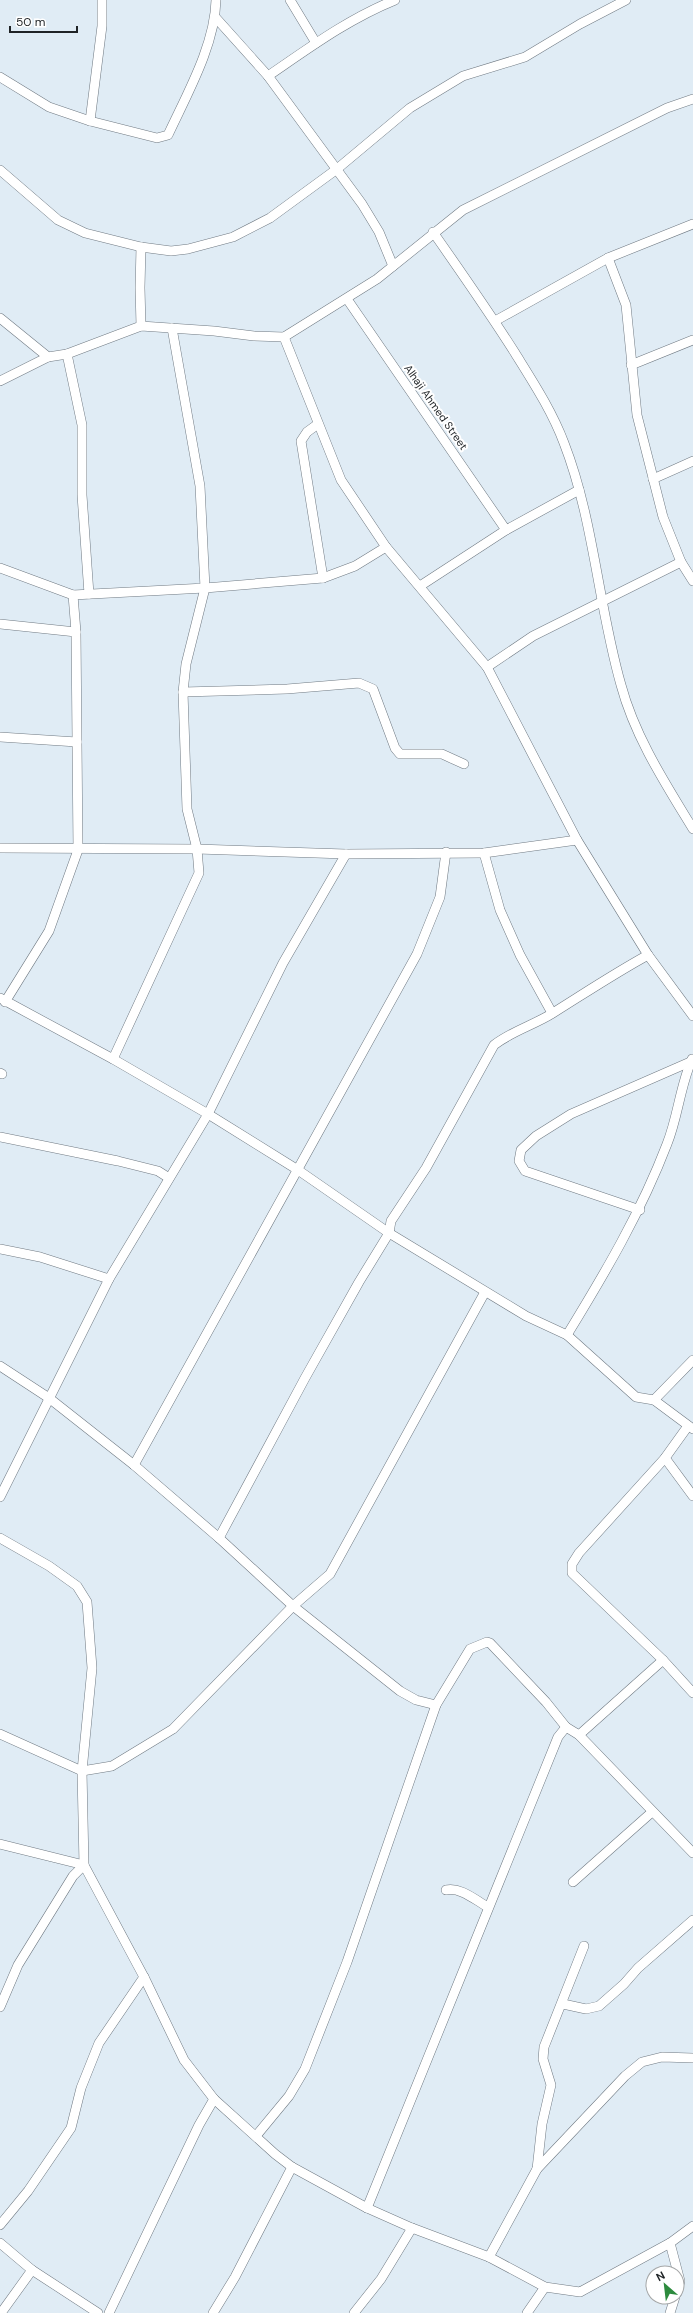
<svg xmlns="http://www.w3.org/2000/svg" width="693" height="2313" font-family="'DM Sans',sans-serif">
	<style>
		.lines { fill: none; stroke-linecap: round; stroke-linejoin: round }
		.minor-casing { stroke: #707a83; stroke-width: 10 }
		.minor { stroke: #fff; stroke-width: 9 }
		.labels { text-anchor: middle; stroke-width: 4; stroke-linejoin: round; paint-order: stroke }
		.street-label { font-size: 11px; fill: #1f2326; stroke: #fff }
	</style>
	<rect width="100%" height="100%" fill="#e0ecf5"/>
	<g class="lines">
		<g class="minor-casing">
			<g id="minor">
				<path d="M290,0L316,43"/>
				<path d="M216,18L268,76L362,204L379,232L393,266"/>
				<path d="M268,76C309,48 348,19 395,0"/>
				<path d="M0,77L49,107L90,121L157,138L168,135C187,94 215,45 216,0"/>
				<path d="M90,121L102,26V0"/>
				<path d="M0,170L58,220L85,233L141,247L171,251L188,249L233,237L270,218L337,169L410,108L463,76L525,57L580,24L626,0"/>
				<path d="M433,232C461,272 489,312 515,353C533,382 552,411 564,443C594,520 598,605 621,685C635,737 665,783 693,829"/>
				<path d="M141,247L140,288L141,326"/>
				<path d="M608,258L626,305L637,415L663,517L681,562L693,581"/>
				<path d="M347,299L506,530"/>
				<path d="M0,318L48,357"/>
				<path d="M495,321L608,258L693,224"/>
				<path d="M67,354L82,425V495L89,594"/>
				<path d="M631,365L693,340"/>
				<path d="M0,381L48,357L67,354L141,326L214,331L254,336L284,337L377,279L463,210L667,108L693,99"/>
				<path d="M318,424L307,432L301,441L323,578"/>
				<path d="M653,479L693,461"/>
				<path d="M386,547L487,667L533,636L681,562"/>
				<path d="M0,568L73,595L205,588L200,486L172,328"/>
				<path d="M420,586L506,530L579,490"/>
				<path d="M0,624L76,632"/>
				<path d="M487,667L577,840L648,955L693,1016"/>
				<path d="M183,692L287,689L359,683L373,689L395,748L400,754H442L464,764"/>
				<path d="M0,737L77,742"/>
				<path d="M0,848L197,849L346,854L484,853L577,840"/>
				<path d="M484,853L500,910L520,955L552,1013"/>
				<path d="M0,998L113,1059L208,1114L298,1170L389,1233L526,1316L567,1335L636,1397L654,1400L693,1429"/>
				<path d="M5,1002L49,931L78,850L76,632L73,595"/>
				<path d="M113,1059L199,873L197,849L187,809L183,692L186,664L205,588L323,578L355,566L386,547L341,480L284,337"/>
				<path d="M0,1073L2,1074"/>
				<path d="M0,1137L118,1161L158,1171L169,1178"/>
				<path d="M640,1210L525,1171L519,1161L521,1150L536,1136L571,1114L690,1062"/>
				<path d="M0,1249L40,1257L109,1279"/>
				<path d="M567,1335C605,1273 641,1212 667,1144C678,1117 680,1086 692,1059"/>
				<path d="M0,1366L49,1398L134,1465L219,1538L293,1606L400,1691L416,1700L436,1705"/>
				<path d="M654,1400L693,1360"/>
				<path d="M688,1426L665,1458L579,1553L572,1564V1573L663,1660L693,1693"/>
				<path d="M665,1458L693,1496"/>
				<path d="M134,1465L417,954L440,897L446,852"/>
				<path d="M0,1497L109,1279L208,1114L283,963L346,854"/>
				<path d="M0,1538L49,1566L77,1586L87,1602L92,1668L82,1771L84,1865L144,1977L184,2060L214,2099L275,2154L292,2167L367,2208L412,2228L489,2257L545,2287L580,2292L670,2243L693,2226"/>
				<path d="M219,1538L305,1378L359,1282L389,1233L391,1221L426,1168L494,1045C512,1031 534,1025 553,1013C585,993 615,973 648,955"/>
				<path d="M0,1734L82,1771L112,1766L173,1729L293,1606L330,1574L485,1292"/>
				<path d="M579,1735L663,1660"/>
				<path d="M0,1844L84,1865L73,1876L18,1965L0,2007"/>
				<path d="M573,1882L652,1812"/>
				<path d="M446,1890C461,1887 475,1900 488,1907"/>
				<path d="M563,2004L586,2009L599,2006L624,1984L638,1968L693,1920"/>
				<path d="M256,2136L289,2096L305,2069L347,1962L436,1705L470,1649L487,1642L490,1643L546,1702L566,1727"/>
				<path d="M537,2169L542,2124L551,2085L543,2059L544,2047L584,1946"/>
				<path d="M367,2208L558,1737L566,1727L579,1735L693,1853"/>
				<path d="M0,2225L28,2191L71,2128L81,2088L99,2043L144,1977"/>
				<path d="M0,2243L32,2270L98,2313"/>
				<path d="M670,2243L680,2281L677,2293"/>
				<path d="M489,2257L537,2169L625,2076L642,2062L662,2057L693,2058"/>
				<path d="M1,2313L32,2270"/>
				<path d="M109,2313L199,2125L214,2099"/>
				<path d="M213,2313L235,2277L292,2167"/>
				<path d="M354,2313L381,2279L412,2228"/>
				<path d="M527,2313L545,2287"/>
				<path d="M670,2313L675,2297"/>
			</g>
		</g>
		<use href="#minor" class="minor"/>
	</g>
	<g class="labels">
		<g class="street-label">
			<text transform="translate(436 407) rotate(55)" y="4">Alhaji Ahmed Street</text>
		</g>
	</g>
	<g transform="translate(665 2285) rotate(332)"><circle r="19" fill="#ffffff" stroke="#a5a7a8"/>
	<path d="M0-3L7 15L0 10L-7 15Z" fill="#2d8b3e"/>
	<text y="-6" font-size="11" font-weight="bold" text-anchor="middle" fill="#1f2326">N</text>
	</g>
	<path d="M10 26v6h67v-6" fill="none" stroke="#1f2326" stroke-width="2"/>
	<text x="16" y="26" font-size="12" fill="#1f2326" stroke="#ffffff" stroke-width="3" paint-order="stroke">50 m</text>
</svg>
